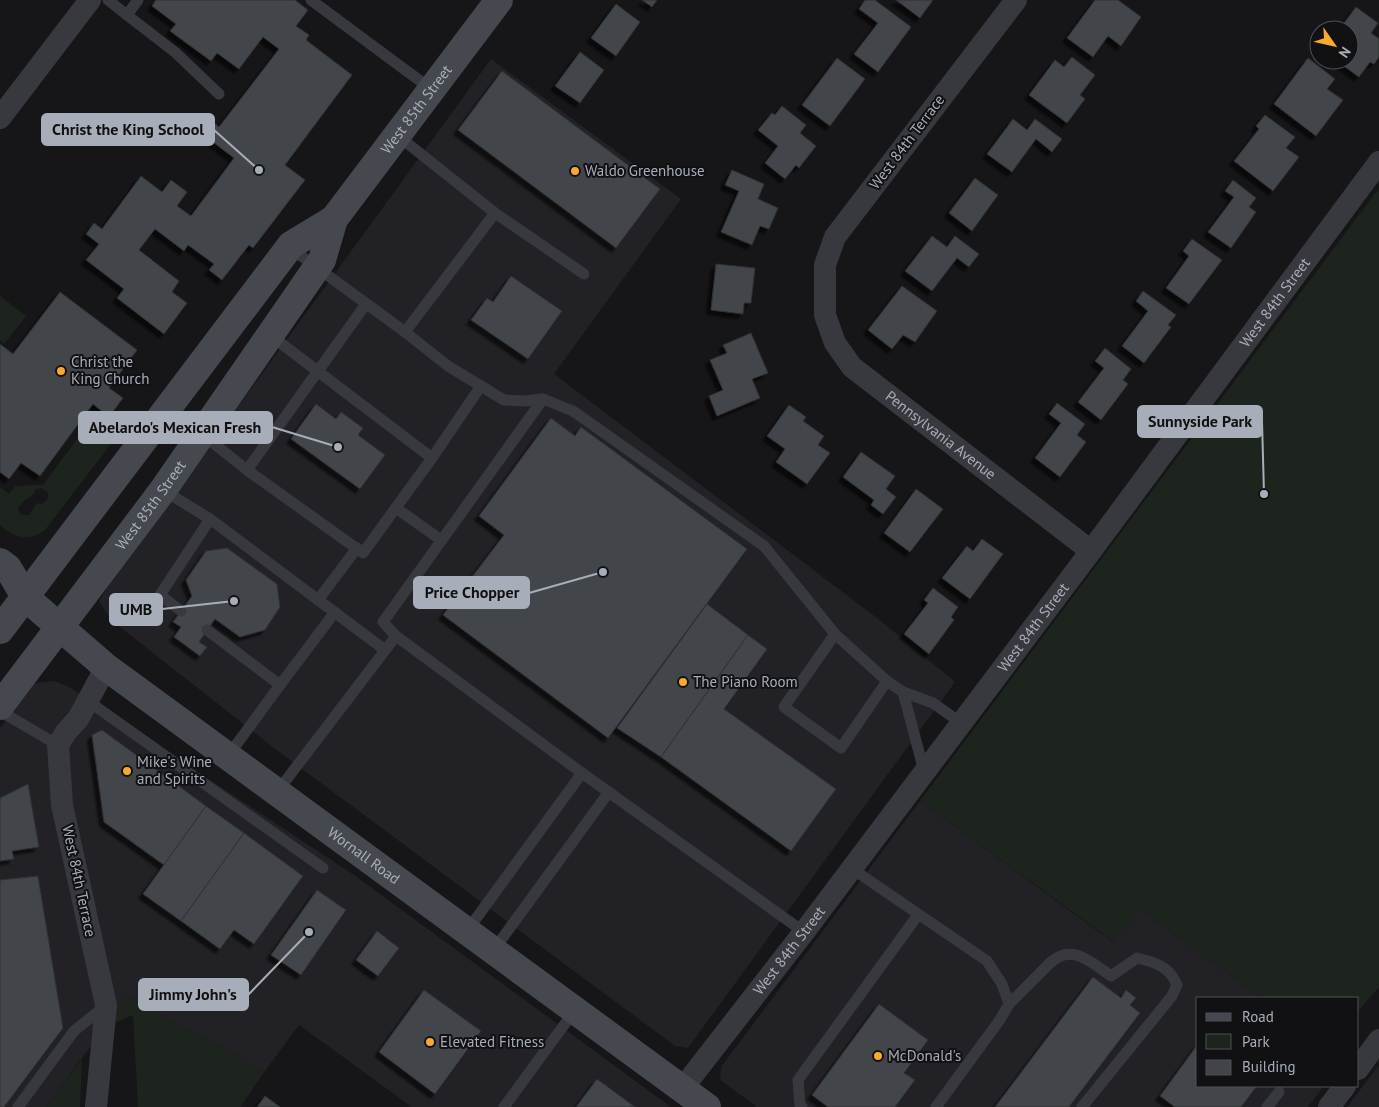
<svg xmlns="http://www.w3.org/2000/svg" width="1379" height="1107" font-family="'PT Sans',sans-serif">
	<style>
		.built { fill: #222226 }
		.green { fill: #1c241d; fill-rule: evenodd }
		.building { fill: #424449; stroke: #303035; filter: url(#shadow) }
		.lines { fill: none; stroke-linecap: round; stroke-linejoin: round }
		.lane { stroke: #37393e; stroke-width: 11 }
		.street { stroke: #37393e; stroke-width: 22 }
		.secondary { stroke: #45484e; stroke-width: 28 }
		.poi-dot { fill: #f8a92e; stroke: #111114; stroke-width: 2 }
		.labels { text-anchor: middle; stroke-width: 4; stroke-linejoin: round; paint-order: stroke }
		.street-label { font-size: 15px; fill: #a8aeb9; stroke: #111114 }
		.poi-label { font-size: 15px; fill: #a8aeb9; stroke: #111114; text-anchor: start }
		.leader { fill: none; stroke: #a8aeb9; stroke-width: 2 }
		.callout-dot { fill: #a8aeb9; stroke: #111114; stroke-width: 2 }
		.callout { fill: #a8aeb9; stroke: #a8aeb9; stroke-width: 2 }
		.callout-label { font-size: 16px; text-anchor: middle; font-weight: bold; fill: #111 }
	</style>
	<defs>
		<filter id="shadow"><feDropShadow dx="-4.5" dy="4.5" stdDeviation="1" flood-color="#0009"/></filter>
	</defs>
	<rect width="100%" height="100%" fill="#161619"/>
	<g class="built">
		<path d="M491,59L681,199L554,374L881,621L955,682L688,1048L675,1046L274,748L111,620L99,601L111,581Z"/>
		<path d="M54,681L69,687L354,875L671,1107H412L299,1025L265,1071L127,997L46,1107H0V728L35,683Z"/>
		<path d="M920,801L1113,942L1141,909L1261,998H1198V1086H1324L1308,1107H757L720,1080L721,1067Z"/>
		<path d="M1379,1065V1107H1347Z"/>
	</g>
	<g class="green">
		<path d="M1379,188V987L1358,1011V998H1261L1141,909L1114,942L920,801Z"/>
		<path d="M0,296L26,316L4,344L0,340Z"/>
		<path d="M92,419L103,423L117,431V436L45,530C29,542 14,538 0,525V487L9,494L15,486L43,485ZM41,488L47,491C50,496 48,501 42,504L37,503L29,515H22L19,512L18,507L26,499L32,496L36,489Z"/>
		<path d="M127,997L265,1071L240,1107H138L133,1015L114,1023L111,1018Z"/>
		<path d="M82,1059L80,1107H46Z"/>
	</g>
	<g class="building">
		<path d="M156,0H295L308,10L296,26L309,35L306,40L352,75L285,165L305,180L253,248L249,245L222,280L209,270L214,264L188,245L184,251L155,229L139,250L179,281L172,292L187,303L164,334L117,298L124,289L86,260L99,244L86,234L94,223L102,229L141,176L162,192L171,180L187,192L177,206L191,216L234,158L205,136L214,123L219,127L279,49L263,37L239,69L217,53L211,61L170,31L176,24L152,6Z"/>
		<path d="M642,0H657L652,7Z"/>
		<path d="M865,0H875L911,27L878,72L854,54L878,23L859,9Z"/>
		<path d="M896,0H933L920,18Z"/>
		<path d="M1095,0H1118L1141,17L1121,46L1108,36L1093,57L1067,38Z"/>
		<path d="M616,4L640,22L616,56L591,38Z"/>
		<path d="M1356,7L1378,23L1371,33L1379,39V57L1374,64L1370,62L1359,77L1337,61L1349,60V30H1339Z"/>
		<path d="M580,52L604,70L580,103L555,86Z"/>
		<path d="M1072,57L1095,75L1080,95L1085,99L1067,123L1029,95L1055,60L1064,67Z"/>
		<path d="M837,58L865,79L830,126L802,105Z"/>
		<path d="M1308,58L1335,79L1327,89L1343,100L1316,136L1274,104Z"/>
		<path d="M502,71L660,189L616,248L458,130Z"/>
		<path d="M782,106L806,125L800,133L816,146L799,168L796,165L785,179L765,163L778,146L758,130L772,113L775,115Z"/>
		<path d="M1265,115L1295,137L1286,148L1299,157L1273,191L1234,161L1259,129L1256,126Z"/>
		<path d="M1013,119L1027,130L1035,119L1062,139L1052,152L1036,139L1012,172L987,154Z"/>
		<path d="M732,170L764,184L758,199L778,208L769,229L760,226L752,245L721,232L739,191L725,185Z"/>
		<path d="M975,178L998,195L972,231L949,213Z"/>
		<path d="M1233,180L1256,198L1249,207L1256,212L1231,248L1208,232L1234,197L1225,191Z"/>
		<path d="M932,236L947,247L955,236L979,254L969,267L957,258L932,291L905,271Z"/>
		<path d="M1192,239L1222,260L1189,304L1166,288L1189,256L1183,251Z"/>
		<path d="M716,264L755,268L751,303H744L743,314L711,310Z"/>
		<path d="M511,276L562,311L528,359L471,320L487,298L493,302Z"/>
		<path d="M902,286L937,311L915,342L903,335L892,349L868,330Z"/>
		<path d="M1143,291L1176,315L1168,325L1171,327L1144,363L1122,346L1148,311L1136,301Z"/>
		<path d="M60,292L137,350L109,388L123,398L109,417L93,404L40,476L21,463L9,479L0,472V344L13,354Z"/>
		<path d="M751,333L768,373L752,379L760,398L717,416L709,396L723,390L710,360L727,353L723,345Z"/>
		<path d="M1105,348L1131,369L1123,380L1128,384L1101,420L1078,402L1104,368L1095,361Z"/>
		<path d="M1057,403L1085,424L1077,435L1086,442L1060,477L1035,458L1061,423L1049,414Z"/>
		<path d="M316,404L336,419L341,412L363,428L358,435L385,455L360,489L291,439Z"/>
		<path d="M789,405L806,417L803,421L824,436L818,445L830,453L807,484L776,462L785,449L767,436Z"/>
		<path d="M551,418L575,436L581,427L747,549L608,738L443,615L504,535L479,516Z"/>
		<path d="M861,452L895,476L886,489L896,497L883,514L871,505L874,500L843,477Z"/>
		<path d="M916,489L943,509L910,552L884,533Z"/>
		<path d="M982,539L1003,554L970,599L942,578L967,546L973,551Z"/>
		<path d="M227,548L277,584L280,607L265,630L240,637L215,619L199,642L207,647L200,656L174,637L181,627L173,622L192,596L186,580L206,551Z"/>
		<path d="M933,588L958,607L951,617L954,620L929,654L904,634L928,603L924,600Z"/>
		<path d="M707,604L748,635L661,757L617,728Z"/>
		<path d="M748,635L767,649L724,709L836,789L791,851L661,757Z"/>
		<path d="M102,730L206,806L164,865L104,822L92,735Z"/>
		<path d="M28,784L39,847L12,851L14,859L0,861V798Z"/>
		<path d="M206,806L244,833L181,921L143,894Z"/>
		<path d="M244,833L303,876L254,944L234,930L220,949L181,921Z"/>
		<path d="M38,876L63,1028L4,1107H0V880Z"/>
		<path d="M317,890L346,910L301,975L271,955Z"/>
		<path d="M377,931L399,948L378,976L356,960Z"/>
		<path d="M1093,977L1121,998L1126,990L1136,998L1130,1005L1140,1013L1069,1107H995Z"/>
		<path d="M424,990L481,1031L435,1094L379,1052Z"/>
		<path d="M879,1004L928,1040L904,1073L915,1080L895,1107H828L812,1095Z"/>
		<path d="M1198,1044V1086H1257L1241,1107H1175L1160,1096Z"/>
		<path d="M597,1079L635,1107H576Z"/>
		<path d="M265,1096L280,1107H257Z"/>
	</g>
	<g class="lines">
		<g class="lane">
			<path d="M108,0L127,15L138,0"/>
			<path d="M311,0L431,89"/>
			<path d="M127,15L176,53L219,94"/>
			<path d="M495,213L584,274"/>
			<path d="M289,247L405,332L495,213L397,135"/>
			<path d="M405,332L448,366L504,400L524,401L543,399L573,411L764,546L835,634L887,681L903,692L933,703L961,723"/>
			<path d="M202,434L247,470L363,553L432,458L270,335"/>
			<path d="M432,458L481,386"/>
			<path d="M247,470L366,304"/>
			<path d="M163,490L210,519L385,650"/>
			<path d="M396,508L441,540"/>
			<path d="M318,600L357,548"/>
			<path d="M181,611L160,595L210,519"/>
			<path d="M207,630L280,685L335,612"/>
			<path d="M835,634L784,707L841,748L887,681"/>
			<path d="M396,636L383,622L543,399"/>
			<path d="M903,692L924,771"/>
			<path d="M88,701L323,868"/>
			<path d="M0,711L58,745"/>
			<path d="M228,756L280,685"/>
			<path d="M277,792L396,636L582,773L804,932"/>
			<path d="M851,868L987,961L1002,984L1009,1004L999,1021L936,1107"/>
			<path d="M467,931L582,773"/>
			<path d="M493,951L609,792"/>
			<path d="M1009,1004L1051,962C1073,943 1092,963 1111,976L1137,958C1155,962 1170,967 1177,985L1172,996L1082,1107"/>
			<path d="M18,1107L74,1031L104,1007"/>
			<path d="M504,1107L575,1010"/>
			<path d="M802,1107L800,1106L798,1080L918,915"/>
			<path d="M1267,1107L1279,1092"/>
		</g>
		<g class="street">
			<path id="s1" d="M1016,0L835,237L825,265V315L835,343L852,367L1091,551"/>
			<path d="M0,118L90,0"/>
			<path d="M1358,1069L1379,1040"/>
			<path id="s2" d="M682,1089L804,932L1091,551L1379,162"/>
			<path d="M96,1107L106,1005L62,805L58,745L66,732L78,719L106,667"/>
			<path d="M1329,1107L1345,1086"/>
		</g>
		<g class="secondary">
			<path id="s3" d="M0,562L8,568L25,597L106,667L707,1107"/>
			<path d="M0,630L291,245L334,219"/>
			<path id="s4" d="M0,706L163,490L322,260L334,219L499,0"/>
		</g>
	</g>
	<g class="poi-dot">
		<circle cx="575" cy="171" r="5"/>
		<circle cx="61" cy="371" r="5"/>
		<circle cx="683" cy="682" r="5"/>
		<circle cx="127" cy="771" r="5"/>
		<circle cx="430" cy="1042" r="5"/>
		<circle cx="878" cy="1056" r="5"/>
	</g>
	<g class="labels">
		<g class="street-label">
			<text dy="5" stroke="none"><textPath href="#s4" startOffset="730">West 85th Street</textPath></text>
			<text transform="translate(907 142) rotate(-53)" y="5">West 84th Terrace</text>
			<text dy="5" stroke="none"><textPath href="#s2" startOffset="985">West 84th Street</textPath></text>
			<text dy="5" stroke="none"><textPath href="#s1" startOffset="549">Pennsylvania Avenue</textPath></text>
			<text dy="5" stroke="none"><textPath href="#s4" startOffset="251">West 85th Street</textPath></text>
			<text dy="5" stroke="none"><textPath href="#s2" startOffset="580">West 84th Street</textPath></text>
			<text dy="5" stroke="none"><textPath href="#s3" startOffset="470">Wornall Road</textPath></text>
			<text transform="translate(79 881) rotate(78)" y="5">West 84th Terrace</text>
			<text dy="5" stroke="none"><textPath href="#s2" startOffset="175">West 84th Street</textPath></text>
		</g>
		<g class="poi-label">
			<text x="585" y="176">Waldo Greenhouse</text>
			<text x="71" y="367">Christ the<tspan x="71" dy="17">King Church</tspan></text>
			<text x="693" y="687">The Piano Room</text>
			<text x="137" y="767">Mike's Wine<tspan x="137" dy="17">and Spirits</tspan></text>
			<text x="440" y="1047">Elevated Fitness</text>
			<text x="888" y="1061">McDonald's</text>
		</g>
	</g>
	<path class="leader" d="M259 170L214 130M1264 494L1262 421M338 447L272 427M603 572L529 593M234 601L162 609M309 932L248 995"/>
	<g class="callout-dot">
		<circle cx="259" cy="170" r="5"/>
		<circle cx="1264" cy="494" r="5"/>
		<circle cx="338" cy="447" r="5"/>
		<circle cx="603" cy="572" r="5"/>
		<circle cx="234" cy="601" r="5"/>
		<circle cx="309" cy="932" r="5"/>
	</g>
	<g class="callout">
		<rect x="42" y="114" width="172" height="31" rx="5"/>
		<rect x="1138" y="406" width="124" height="31" rx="5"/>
		<rect x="79" y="412" width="193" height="31" rx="5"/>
		<rect x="414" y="577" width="115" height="31" rx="5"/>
		<rect x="110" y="594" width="52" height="31" rx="5"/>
		<rect x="139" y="979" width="109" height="31" rx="5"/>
	</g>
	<g class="callout-label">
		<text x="128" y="135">Christ the King School</text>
		<text x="1200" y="427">Sunnyside Park</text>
		<text x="175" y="433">Abelardo's Mexican Fresh</text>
		<text x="472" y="598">Price Chopper</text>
		<text x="136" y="615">UMB</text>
		<text x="193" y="1000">Jimmy John's</text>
	</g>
	<rect x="1196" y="997" width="162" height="90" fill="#111114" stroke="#4d5056"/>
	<rect x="1206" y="1013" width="25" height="8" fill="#45484e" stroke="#4d5056"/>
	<text x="1242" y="1022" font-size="15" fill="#a8aeb9">Road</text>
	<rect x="1206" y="1034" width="25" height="15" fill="#1c241d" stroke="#4d5056"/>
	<text x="1242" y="1047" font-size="15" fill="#a8aeb9">Park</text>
	<rect x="1206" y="1060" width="25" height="15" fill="#424449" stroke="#4d5056"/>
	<text x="1242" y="1072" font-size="15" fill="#a8aeb9">Building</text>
	<g transform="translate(1334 45) rotate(124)"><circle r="24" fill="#111114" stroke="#4d5056"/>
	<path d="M0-4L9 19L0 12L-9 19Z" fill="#f8a92e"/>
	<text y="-8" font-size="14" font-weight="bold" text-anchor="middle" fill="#a8aeb9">N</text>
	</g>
</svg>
